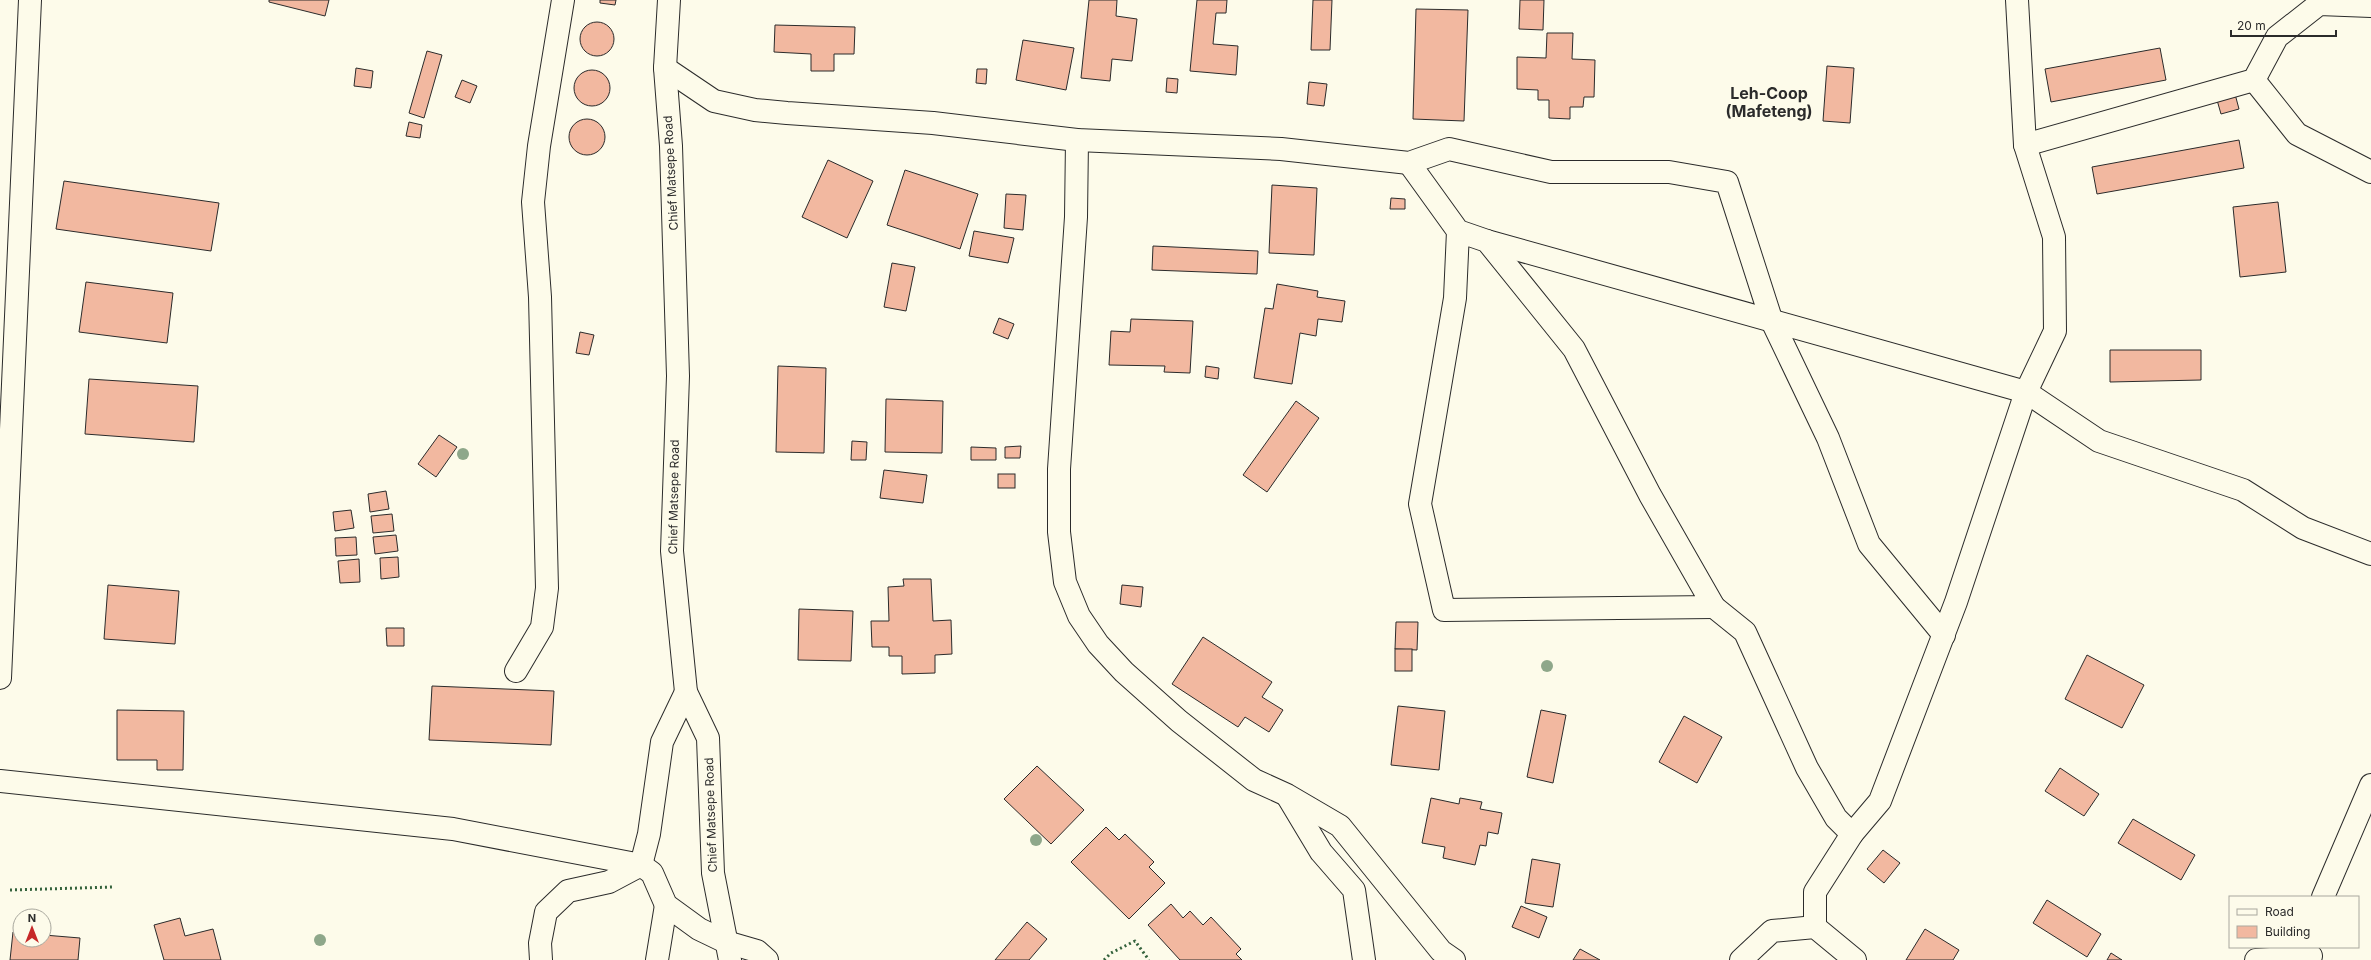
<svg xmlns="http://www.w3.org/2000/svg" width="2371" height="960" font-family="Inter,sans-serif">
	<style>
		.building { fill: #f2b8a0; stroke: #2b2b2b }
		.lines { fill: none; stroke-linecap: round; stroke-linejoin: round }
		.minor-casing { stroke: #2b2b2b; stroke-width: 24 }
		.minor { stroke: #fdfbea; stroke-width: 22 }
		.hedge { stroke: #34623c; stroke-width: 3; stroke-dasharray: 2 3; stroke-linecap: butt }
		.tree { fill: #8ea78a }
		.labels { text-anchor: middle; stroke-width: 3; stroke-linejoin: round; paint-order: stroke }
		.street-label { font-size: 12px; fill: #2b2b2b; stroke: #fdfbea }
		.district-label { font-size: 16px; font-weight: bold; fill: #2b2b2b; stroke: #fdfbea }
	</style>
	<rect width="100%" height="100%" fill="#fdfbea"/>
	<g class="building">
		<path d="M269,0H329L325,16L269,2Z"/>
		<path d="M600,0H616L615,5L600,3Z"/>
		<path d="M1089,0H1117L1116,16L1137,19L1132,61L1112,59L1110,81L1081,78Z"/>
		<path d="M1197,0H1227L1226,13H1216L1213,44L1238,46L1236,75L1190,71Z"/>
		<path d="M1313,0H1332L1330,50H1311Z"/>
		<path d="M1520,0H1544L1543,30L1519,29Z"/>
		<path d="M1416,9L1468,10L1464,121L1413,119Z"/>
		<circle cx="597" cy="39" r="17"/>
		<path d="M775,25L855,27L854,54H834V71H811V54L774,52Z"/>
		<path d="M1547,33H1573L1572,59L1595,60L1594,97H1584L1583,107H1570V119L1549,118V100H1538V90L1517,89V57L1546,58Z"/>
		<path d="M1023,40L1074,48L1066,90L1016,80Z"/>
		<path d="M2160,48L2166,80L2051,102L2045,69Z"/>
		<path d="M427,51L442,55L424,118L409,113Z"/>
		<path d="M1827,66L1854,68L1850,123L1823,121Z"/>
		<path d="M356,68L373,71L371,88L354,86Z"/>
		<path d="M977,69H987L986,84L976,83Z"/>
		<circle cx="592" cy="88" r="18"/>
		<path d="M1167,78L1178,79L1177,93L1166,92Z"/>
		<path d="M462,80L477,86L470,103L455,97Z"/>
		<path d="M1309,82L1327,84L1324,106L1307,104Z"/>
		<path d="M2235,94L2239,109L2221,114L2217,100Z"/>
		<circle cx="587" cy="137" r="18"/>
		<path d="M409,122L422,125L420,138L406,136Z"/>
		<path d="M2239,140L2244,168L2097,194L2092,167Z"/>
		<path d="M828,160L873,181L847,238L802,217Z"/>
		<path d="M905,170L978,194L960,249L887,225Z"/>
		<path d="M64,181L219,203L211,251L56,229Z"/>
		<path d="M1272,185L1317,188L1314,255L1269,253Z"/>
		<path d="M1006,194L1026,195L1023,230L1004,228Z"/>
		<path d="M1391,198L1405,199V209H1390Z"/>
		<path d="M2278,202L2286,272L2240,277L2233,207Z"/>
		<path d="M974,231L1014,238L1008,263L969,256Z"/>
		<path d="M1153,246L1258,251L1257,274L1152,270Z"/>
		<path d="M892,263L915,267L906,311L884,307Z"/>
		<path d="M86,282L173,293L167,343L79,332Z"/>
		<path d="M1277,284L1318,291L1317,297L1345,301L1342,322L1318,319L1316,336L1300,333L1292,384L1254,378L1265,308L1273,309Z"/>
		<path d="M999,318L1014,324L1008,339L993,333Z"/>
		<path d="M1131,319L1193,321L1190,373L1164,372L1165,366L1109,365L1111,331L1130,332Z"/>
		<path d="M580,332L594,335L589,355L576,353Z"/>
		<path d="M2110,350H2201V380L2110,382Z"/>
		<path d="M778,366L826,368L824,453L776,452Z"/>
		<path d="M1206,366L1219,368L1218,379L1205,377Z"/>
		<path d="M89,379L198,386L194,442L85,434Z"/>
		<path d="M886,399L943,401L942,453L885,452Z"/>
		<path d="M1296,401L1319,418L1267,492L1243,475Z"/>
		<path d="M439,435L457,447L436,477L418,464Z"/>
		<path d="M852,441L867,442L866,460H851Z"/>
		<path d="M1021,446L1020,458H1005V447Z"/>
		<path d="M971,447L996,448V460H971Z"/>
		<path d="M884,470L927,475L923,503L880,498Z"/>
		<rect x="998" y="474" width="17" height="14"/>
		<path d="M386,491L389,509L370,512L368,494Z"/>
		<path d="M351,510L354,528L335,531L333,512Z"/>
		<path d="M392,514L394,531L373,533L371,516Z"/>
		<path d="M396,535L398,551L375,554L373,537Z"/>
		<path d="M356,537L357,555L336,556L335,538Z"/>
		<path d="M398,557L399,577L381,579L380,558Z"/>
		<path d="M359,559L360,582L340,583L338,561Z"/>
		<path d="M903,579H931L933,621L951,620L952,654L935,655V673L902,674V656H889V647H872L871,621H889L888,587L904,586Z"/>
		<path d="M108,585L179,591L175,644L104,639Z"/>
		<path d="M1122,585L1143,587L1141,607L1120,604Z"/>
		<path d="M799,609L853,611L851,661L798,660Z"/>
		<path d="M1396,622H1418L1417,650L1395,649Z"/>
		<path d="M386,628H404V646H387Z"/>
		<path d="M1203,637L1272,682L1262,697L1283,710L1269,732L1245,717L1238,727L1172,684Z"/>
		<rect x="1395" y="649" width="17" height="22"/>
		<path d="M2087,655L2144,685L2122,728L2065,699Z"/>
		<path d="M432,686L554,691L551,745L429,740Z"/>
		<path d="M1398,706L1445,711L1439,770L1391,765Z"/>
		<path d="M117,710L184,711L183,770H157V760H117Z"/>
		<path d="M1541,710L1566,715L1553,783L1527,777Z"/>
		<path d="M1684,716L1722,737L1697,783L1659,762Z"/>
		<path d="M1037,766L1084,810L1051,844L1004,799Z"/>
		<path d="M2060,768L2099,794L2084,816L2045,791Z"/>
		<path d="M1431,798L1459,804L1460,798L1482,802L1480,809L1502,813L1498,834L1488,832L1486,846L1480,845L1475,865L1443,858L1445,847L1422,843Z"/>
		<path d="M2133,819L2195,855L2181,880L2118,843Z"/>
		<path d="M1106,827L1119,840L1125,834L1154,862L1149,867L1165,883L1129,919L1071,862Z"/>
		<path d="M1883,850L1900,863L1884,883L1867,869Z"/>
		<path d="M1532,859L1560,864L1553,907L1525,903Z"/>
		<path d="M2047,900L2101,934L2087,957L2033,923Z"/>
		<path d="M1171,904L1183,918L1190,911L1203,925L1211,917L1241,949L1236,954L1242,960H1180L1148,925Z"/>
		<path d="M1521,906L1547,917L1539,938L1512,927Z"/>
		<path d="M180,918L185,936L213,929L221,960H164L154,925Z"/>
		<path d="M1027,922L1047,939L1029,960H995Z"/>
		<path d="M1925,929L1959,950L1953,960H1906Z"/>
		<path d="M13,932L20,933V940H44V935L80,938L78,960H10Z"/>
		<path d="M1580,949L1600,960H1573Z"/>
		<path d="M2111,953L2122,960H2107Z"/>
	</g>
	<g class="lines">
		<g class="minor-casing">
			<g id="minor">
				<path d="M669,0L665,68L671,146L678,376L672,551L686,692L708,738L713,873L730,960"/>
				<path d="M665,68L714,101L755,110L787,113L933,123L1077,140L1281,149L1409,163L1449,149L1551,172H1669L1727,182L1771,319L1828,438L1869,544L1944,635"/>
				<path d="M2254,80L2297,134L2371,172"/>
				<path d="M1077,140L1076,217L1059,469V532L1065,582L1079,616L1098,644L1124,672L1179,721L1254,780L1287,795L1340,826L1441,951L1454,960"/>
				<path d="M2025,145L2254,80L2277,37L2319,4L2371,6"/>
				<path d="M1409,163L1458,231L1455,298L1420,504L1444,610L1714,607L1650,495L1574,349L1487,241L1458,231"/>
				<path d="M1487,241L2026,392L2099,441L2243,490L2303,528L2371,554"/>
				<path d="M1714,607L1745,632L1807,768L1836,818L1852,834"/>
				<path d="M516,671L542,627L547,588L540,297L533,202L539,146L563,0"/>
				<path d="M0,678L30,0"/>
				<path d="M0,781L453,829L641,865L649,834L662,742L686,692"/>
				<path d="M1288,797L1321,852L1354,890L1364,960"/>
				<path d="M2323,897L2371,785"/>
				<path d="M1815,927V892L1852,834L1880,801L1956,602L2026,392L2055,331L2054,237L2025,145L2017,0"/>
				<path d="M541,960L540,943L546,912L568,891L609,882L641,865L652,873L666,905L699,929L726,942L757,951L767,960"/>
				<path d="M657,960L666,905"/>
				<path d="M1741,960L1772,931L1815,927L1855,960"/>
				<path d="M2256,960L2311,956"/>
			</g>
		</g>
		<use href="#minor" class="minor"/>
		<g class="hedge">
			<path d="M10,890L114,887"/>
			<path d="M1104,960L1111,953L1135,941L1149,960"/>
		</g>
	</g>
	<g class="tree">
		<circle cx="463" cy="454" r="6"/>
		<circle cx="1547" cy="666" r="6"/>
		<circle cx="1036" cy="840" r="6"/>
		<circle cx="320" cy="940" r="6"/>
	</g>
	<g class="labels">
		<g class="street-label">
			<text transform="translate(671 173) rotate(-93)" y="4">Chief Matsepe Road</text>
			<text transform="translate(674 497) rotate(-89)" y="4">Chief Matsepe Road</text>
			<text transform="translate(711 815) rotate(-92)" y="4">Chief Matsepe Road</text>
		</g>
		<g class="district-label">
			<text x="1769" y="99">Leh-Coop<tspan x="1769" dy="18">(Mafeteng)</tspan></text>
		</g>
	</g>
	<rect x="2229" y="896" width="130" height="52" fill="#fdfbea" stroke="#a9a89e"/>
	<rect x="2237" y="909" width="20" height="6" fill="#fdfbea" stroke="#a9a89e"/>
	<text x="2265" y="916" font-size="12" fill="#2b2b2b">Road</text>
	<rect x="2237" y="926" width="20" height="12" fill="#f2b8a0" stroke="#a9a89e"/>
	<text x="2265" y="936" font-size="12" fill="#2b2b2b">Building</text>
	<g transform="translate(32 928)"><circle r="19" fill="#fdfbea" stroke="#a9a89e"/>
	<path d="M0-3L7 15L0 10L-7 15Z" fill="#c62828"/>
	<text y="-6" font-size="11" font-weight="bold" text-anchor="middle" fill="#2b2b2b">N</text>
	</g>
	<path d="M2231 30v6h105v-6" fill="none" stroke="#2b2b2b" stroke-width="2"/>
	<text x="2237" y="30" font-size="12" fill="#2b2b2b" stroke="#fdfbea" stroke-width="3" paint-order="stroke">20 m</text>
</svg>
